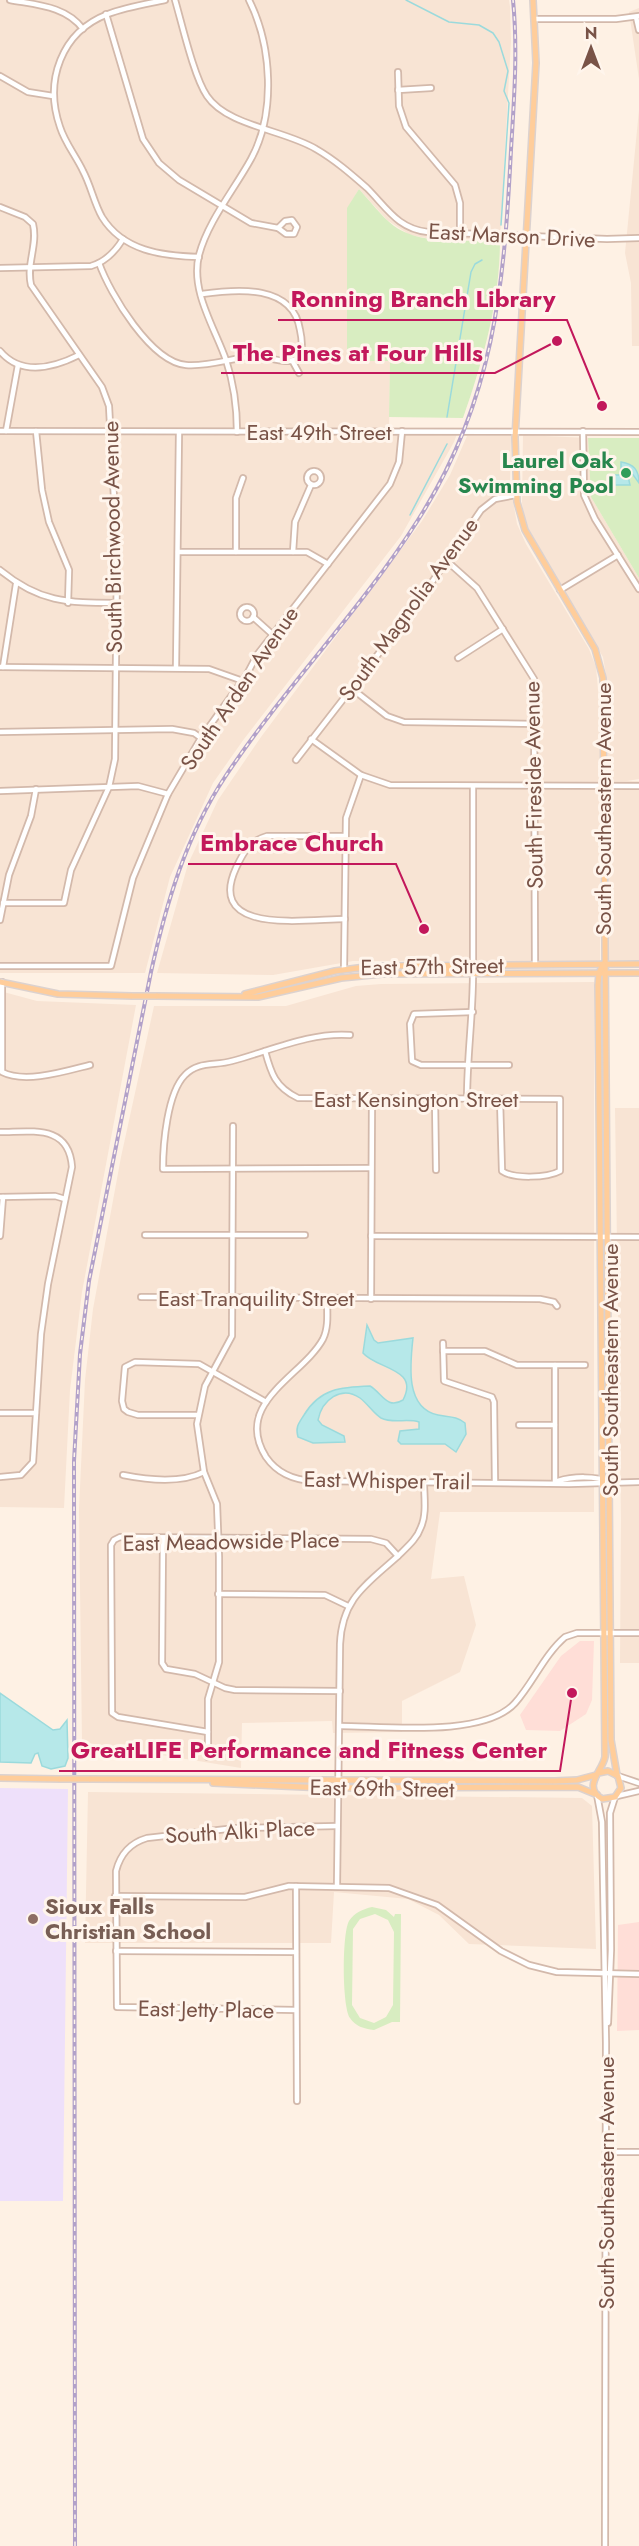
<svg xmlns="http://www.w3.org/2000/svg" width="639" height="2546" font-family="Jost,sans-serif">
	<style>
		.residential { fill: #f8e4d4 }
		.commercial { fill: #ffded7 }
		.education { fill: #eee0fa }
		.green { fill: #d8edc1; fill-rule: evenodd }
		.water { fill: #b6e8e9; stroke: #9bdadc; stroke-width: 1.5 }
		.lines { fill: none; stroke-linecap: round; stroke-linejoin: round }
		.stream { stroke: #9bdadc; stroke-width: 1.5 }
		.minor-casing { stroke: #d3b9ab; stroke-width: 8 }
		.major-casing { stroke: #dcd2cf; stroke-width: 8 }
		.minor { stroke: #fff; stroke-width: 4.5 }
		.major { stroke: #ffcd9a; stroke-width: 5 }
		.rail-casing { stroke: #b2a1c9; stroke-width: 4 }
		.rail { stroke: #fff5ec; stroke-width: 1.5; stroke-dasharray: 4.5; stroke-linecap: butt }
		.major-bridge-casing { stroke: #dcd2cf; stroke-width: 8; stroke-linecap: butt }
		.major-bridge { stroke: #ffcd9a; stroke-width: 5 }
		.leisure-dot { fill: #2e9e5b; stroke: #fff5ec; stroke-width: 2 }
		.education-dot { fill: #8d6e63; stroke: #fff5ec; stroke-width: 2 }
		.labels { text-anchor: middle; stroke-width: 6; stroke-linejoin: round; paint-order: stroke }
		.street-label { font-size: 22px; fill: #795347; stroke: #fff5ec }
		.leisure-label { font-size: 22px; font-weight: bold; fill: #27864d; stroke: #fff5ec; text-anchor: end }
		.education-label { font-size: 22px; font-weight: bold; fill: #785e54; stroke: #fff5ec; text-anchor: start }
		.leader { fill: none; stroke: #c2185b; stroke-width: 2 }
		.callout-dot { fill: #c2185b; stroke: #fff5ec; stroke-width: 2 }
		.callout-label { font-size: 24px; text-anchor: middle; font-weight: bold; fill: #c2185b; stroke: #fff5ec; stroke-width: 6; stroke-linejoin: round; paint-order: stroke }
	</style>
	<rect width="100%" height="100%" fill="#fef1e4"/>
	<g class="residential">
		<path d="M0,0H509L510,7L511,41L500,240L426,238L410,235L387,220L359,189L347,209L390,361L389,431H458L454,442L401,536L244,739L213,783L170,877L145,973H0Z"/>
		<path d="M639,8V79L629,12Z"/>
		<path d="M639,110V346H632L631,283L625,253Z"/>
		<path d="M523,435L588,438L591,497L639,578V779L627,781H639V960H608V687L603,657L525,523L522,503Z"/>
		<path d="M467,436H511L510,483L517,524L526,544L589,649L596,667L600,713V961H353L273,975L157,973L188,864L218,800L261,737L422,521L450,475Z"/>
		<path d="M594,982V1512H440L431,1579L464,1576L476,1625L460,1672L402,1701V1732L333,1733L332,1721L242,1723L241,1768L82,1742L79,1509L85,1380L93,1309L121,1157L154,1006H286L356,986L381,984Z"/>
		<path d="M0,991L37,1001L136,1005L82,1292L70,1390L64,1508L0,1507Z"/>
		<path d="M615,1108H639V1663H620L621,1519Z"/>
		<path d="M88,1792L582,1798L592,1806L596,1949L469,1944L439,1915L408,1899L334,1892L331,1943H85Z"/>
	</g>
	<g class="commercial">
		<path d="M580,1641H594L592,1700L586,1714L560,1731L526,1730L520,1715L561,1656Z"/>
		<path d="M639,1922V2030L617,2031L618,1925Z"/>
	</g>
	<path class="education" d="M0,1788L68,1789L63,2201H0Z"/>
	<g class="green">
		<path d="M359,189C370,201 381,216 394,226C422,246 467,240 500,240C500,301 483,361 463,418L389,417L390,361H347V208Z"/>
		<path d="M588,438H639V578L591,497Z"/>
		<path d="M372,1907L386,1910L394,1917L395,1914H401L400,2022H392L374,2030C364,2029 355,2026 350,2018C342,2006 342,1933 349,1921C354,1913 363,1909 372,1907ZM375,1914L388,1920L394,1932L393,2005L386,2017L374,2023L360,2018L352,2005L353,1929L360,1919Z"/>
	</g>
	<g class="water">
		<path d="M621,462C634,464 639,470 639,483L631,472L628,476L630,485H615V475H621Z"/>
		<path d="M367,1325L374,1340L378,1343L413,1338C410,1365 405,1408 438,1415C448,1417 457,1416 465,1423L466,1434L456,1452L445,1444H401L398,1441L400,1431L419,1429V1422C407,1418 393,1424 381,1418C373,1413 368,1404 360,1398C341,1385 322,1400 318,1420L322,1425L344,1436L345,1442L313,1443L298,1437C295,1427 299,1423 304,1415C320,1388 342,1387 370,1386C382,1393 387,1410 403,1400C420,1368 376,1369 363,1353Z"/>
		<path d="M0,1693L53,1730L60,1729L67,1720L68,1758L65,1766L51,1769L42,1766L38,1753L35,1754L31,1763L0,1762Z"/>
	</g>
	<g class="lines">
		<g class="stream">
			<path d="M406,0L449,22L479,25L493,33L499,42L508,71L504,91L509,103L501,225"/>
			<path d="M447,417L471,272L475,264L482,260"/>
			<path d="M410,515L447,444"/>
		</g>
		<g class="minor-casing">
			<g id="minor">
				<path d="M10,0C37,5 66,6 83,29"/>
				<path d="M165,0C146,4 126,7 108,14C61,32 44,81 60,127C65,143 76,156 83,171C91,186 94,203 102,217C123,251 162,256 199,257"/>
				<path d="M175,0C182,24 194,77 207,96C227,126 285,130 316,149C335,160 351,174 367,188C387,208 398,229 428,232L607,239L639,238"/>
				<path d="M106,14L143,139L159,163L179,180L251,223L278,228"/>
				<path d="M636,17L639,30"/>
				<path d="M535,19H616L639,16"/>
				<path d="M398,72L399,106L406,127L455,185L460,203V233"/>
				<path d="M0,76L28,92L53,96"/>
				<path d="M398,90L431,88"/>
				<path d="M0,207L25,217L33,224C38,245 26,264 31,285L102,387L109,406L117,554L115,759L109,787L71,870L64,903H3"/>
				<path d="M292,220L297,227L294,234H286L278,228L285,221Z"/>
				<path d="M99,263C110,294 151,362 186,365C208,367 232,358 254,356C269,356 286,366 299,358C303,350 302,339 300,330C293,284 237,289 202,294"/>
				<path d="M0,268L91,266C105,262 115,252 123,239"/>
				<path d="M0,351C21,376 53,368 79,355"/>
				<path d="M293,362L299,373"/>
				<path d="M0,431L639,432"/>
				<path d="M6,431L18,365"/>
				<path d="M36,431L42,490L49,522L69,570L68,603"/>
				<path d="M583,431L584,495L595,519L639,589"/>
				<path d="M237,432C237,408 234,384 226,360C215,328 190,291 199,255C208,221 234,190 251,159C276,113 272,46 249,0"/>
				<circle cx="314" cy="478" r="7"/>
				<path d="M178,552H307L328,564"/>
				<path d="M236,552V498L243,478"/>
				<path d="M293,552L295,522L311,485"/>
				<path d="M448,562L477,588L534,679L535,964"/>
				<path d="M0,570C39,602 67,603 116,603"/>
				<path d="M560,590L618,555"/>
				<circle cx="247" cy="614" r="7"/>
				<path d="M253,617L272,634"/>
				<path d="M458,658L503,629"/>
				<path d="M0,667L209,669L243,681"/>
				<path d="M3,667L16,584"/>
				<path d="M176,668L179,432"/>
				<path d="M351,688L387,716L404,722L536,724"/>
				<path d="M0,732L172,729L194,733L201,738"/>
				<path d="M311,739L361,775L390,785L639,786"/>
				<path d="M296,760L417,604L481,510L495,499L516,495"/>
				<path d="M0,791L138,786L168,794"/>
				<path d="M345,919C307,919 205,936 236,868C243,853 249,841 267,836H345"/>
				<path d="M0,920L9,875L31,816L36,789"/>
				<path d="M473,964V786"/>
				<path d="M0,966H111L133,878L168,794L201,738L247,674L257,655L390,484L399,462L402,431"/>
				<path d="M344,969L346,818L361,775"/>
				<path d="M2,982V1072C25,1084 66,1071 90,1065"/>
				<path d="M473,1012L414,1014L410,1024L412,1061L421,1065H509"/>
				<path d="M350,1035C310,1032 270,1051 232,1061C215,1066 198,1061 185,1075C167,1093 163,1145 163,1169L371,1168"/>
				<path d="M265,1051C271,1073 275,1087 298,1098L560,1099V1171C547,1178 513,1179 502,1171L500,1099"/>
				<path d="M435,1099L436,1170"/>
				<path d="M467,1099C467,1056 473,1016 473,973"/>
				<path d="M0,1132C32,1132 69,1124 72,1167L48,1284L41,1334L33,1462L21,1475L0,1477"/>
				<path d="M0,1197L55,1196L65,1199"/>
				<path d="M145,1235H305"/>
				<path d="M0,1236L3,1197"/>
				<path d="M371,1236L639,1237"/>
				<path d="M141,1297L540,1299L554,1302L557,1306"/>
				<path d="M327,1299C327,1312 329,1327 323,1339C303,1376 232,1403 266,1457C277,1473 294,1480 313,1481L569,1484L639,1482"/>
				<path d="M371,1299L372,1099"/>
				<path d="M443,1343L444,1381L492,1397L494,1402L495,1482"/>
				<path d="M443,1351H485L517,1365H585"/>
				<path d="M555,1365V1482"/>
				<path d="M0,1413H36"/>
				<path d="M197,1415H138L128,1412L124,1409L122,1401L125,1367L135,1362L199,1364L266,1402"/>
				<path d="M519,1425H555"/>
				<path d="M123,1475C148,1480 182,1483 204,1472"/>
				<path d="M558,1481C574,1476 595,1476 611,1482"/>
				<path d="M163,1538L162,1663L166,1669L195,1674L225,1688L235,1690L340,1691"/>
				<path d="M218,1594L325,1595L348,1606"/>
				<path d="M340,1726C383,1726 484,1738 515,1703C533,1683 544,1655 565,1637L577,1633H639"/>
				<path d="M208,1732L118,1717L112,1713L111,1545L114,1540L120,1537L371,1539L386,1543L398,1556"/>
				<path d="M208,1757V1699L219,1662V1557L217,1504L204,1472L197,1424L205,1386L232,1336L233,1126"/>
				<path d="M618,1776L639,1783"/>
				<path d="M597,1795L602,1822L606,2043L605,2546"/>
				<path d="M617,1796L639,1791"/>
				<path d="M296,1886L297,2101"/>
				<path d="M337,1886L340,1644C342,1598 367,1584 398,1556C407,1547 417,1539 421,1527C427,1514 424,1496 424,1481"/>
				<path d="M115,1896L245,1897L289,1886L389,1888L437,1905L501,1951L529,1965L557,1972L639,1974"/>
				<path d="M116,1951L296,1952"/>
				<path d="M296,2010L117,2007L116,1871C120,1855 130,1843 147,1838L236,1828L337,1826"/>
				<path d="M608,2023L611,1950L610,1813L615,1797"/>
				<path d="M606,2152H639"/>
			</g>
		</g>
		<g class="major-casing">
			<g id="major">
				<path d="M533,0L536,63L515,438L517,502L525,530L595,649L603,678L611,1740L617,1775"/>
				<path d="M431,971L472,965"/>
				<path d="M0,982L58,994L132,996"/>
				<path d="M245,994L335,971L373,966L639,964"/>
				<path d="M156,996L258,997L341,978L382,974L639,973"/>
				<path d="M598,1773L608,1771L618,1776L621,1788L615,1797L602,1799C582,1786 602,1772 605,1757L598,985L599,973L603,964"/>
				<path d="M0,1778L60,1779"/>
				<path d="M89,1779L555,1781L577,1780L596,1775"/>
				<path d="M213,1783L325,1788L578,1787L595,1794"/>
			</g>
		</g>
		<use href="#minor" class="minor"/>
		<use href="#major" class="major"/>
		<g class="rail-casing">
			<path id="rail" d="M75,2546L74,1461L80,1354L89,1281L151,972C166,904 186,836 225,777C284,688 361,610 418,520C494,401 504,287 511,150C514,100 518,50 513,0"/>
		</g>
		<use href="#rail" class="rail"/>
		<g class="major-bridge-casing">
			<g id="major-bridge">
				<path d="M132,996H156"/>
				<path d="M60,1779H89"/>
			</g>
		</g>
		<use href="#major-bridge" class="major-bridge"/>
	</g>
	<circle class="leisure-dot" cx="626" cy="473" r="6"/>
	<circle class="education-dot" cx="33" cy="1919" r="6"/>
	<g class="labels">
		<g class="street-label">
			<text transform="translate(512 235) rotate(3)" y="8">East Marson Drive</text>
			<text x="319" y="440">East 49th Street</text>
			<text transform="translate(112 537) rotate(-91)" y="8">South Birchwood Avenue</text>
			<text transform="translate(408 609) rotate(-54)" y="8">South Magnolia Avenue</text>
			<text transform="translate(239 688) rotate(-56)" y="8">South Arden Avenue</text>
			<text transform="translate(533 785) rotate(-91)" y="8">South Fireside Avenue</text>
			<text transform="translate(603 809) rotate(-90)" y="8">South Southeastern Avenue</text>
			<text transform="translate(432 966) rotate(-1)" y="8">East 57th Street</text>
			<text x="416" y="1107">East Kensington Street</text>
			<text x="256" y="1306">East Tranquility Street</text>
			<text transform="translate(610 1370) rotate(-90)" y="8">South Southeastern Avenue</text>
			<text transform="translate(387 1480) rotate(1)" y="8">East Whisper Trail</text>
			<text transform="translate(231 1541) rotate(-1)" y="8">East Meadowside Place</text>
			<text transform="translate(382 1788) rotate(1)" y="8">East 69th Street</text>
			<text transform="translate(240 1831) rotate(-3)" y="8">South Alki Place</text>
			<text transform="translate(206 2009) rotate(1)" y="8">East Jetty Place</text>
			<text transform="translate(606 2183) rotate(-90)" y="8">South Southeastern Avenue</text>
		</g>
		<g class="leisure-label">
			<text x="614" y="468">Laurel Oak<tspan x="614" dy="25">Swimming Pool</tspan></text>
		</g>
		<g class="education-label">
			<text x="45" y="1914">Sioux Falls<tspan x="45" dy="25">Christian School</tspan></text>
		</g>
	</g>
	<path class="leader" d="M602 406L567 320H278M557 341L495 373H221M424 929L396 864H188M572 1693L560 1771H59"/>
	<g class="callout-dot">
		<circle cx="602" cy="406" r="6"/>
		<circle cx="557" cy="341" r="6"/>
		<circle cx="424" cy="929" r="6"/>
		<circle cx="572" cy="1693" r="6"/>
	</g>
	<g class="callout-label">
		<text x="423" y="307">Ronning Branch Library</text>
		<text x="358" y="361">The Pines at Four Hills</text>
		<text x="292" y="851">Embrace Church</text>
		<text x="309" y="1758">GreatLIFE Performance and Fitness Center</text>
	</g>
	<g transform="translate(591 48)" stroke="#fff5ec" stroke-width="4.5" paint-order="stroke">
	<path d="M0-4.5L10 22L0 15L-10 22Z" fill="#795347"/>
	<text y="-9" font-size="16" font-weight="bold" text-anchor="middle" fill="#795347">N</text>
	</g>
</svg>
